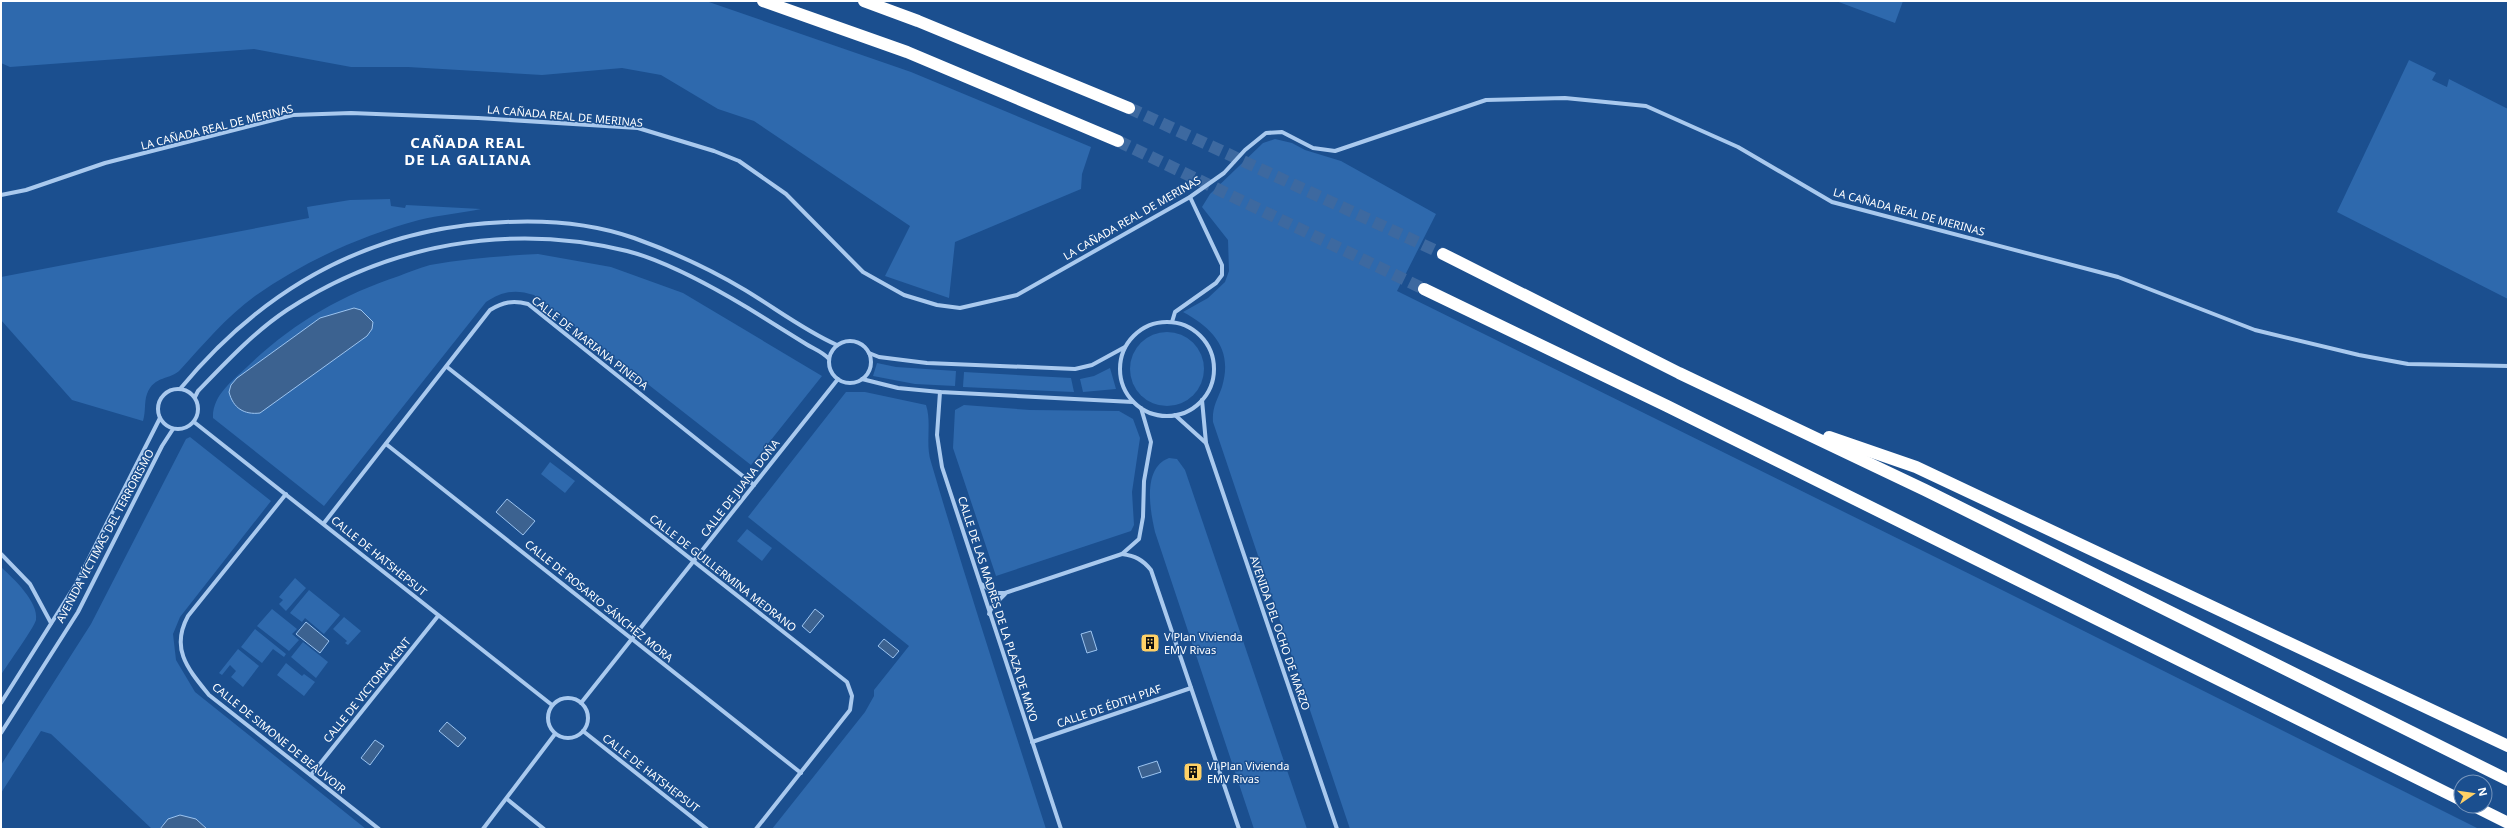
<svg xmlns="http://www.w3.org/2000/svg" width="2509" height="830" font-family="'Noto Sans',sans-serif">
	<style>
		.green { fill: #2e69ad }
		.water { fill: #3c6290; stroke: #9cc4f0 }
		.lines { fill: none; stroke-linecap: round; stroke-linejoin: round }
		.motorway-tunnel { stroke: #3d69a0; stroke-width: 12; stroke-dasharray: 12 6; stroke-linecap: butt }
		.minor { stroke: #a9c9ee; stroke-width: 4 }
		.motorway { stroke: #fff; stroke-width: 12 }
		.labels { text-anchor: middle; stroke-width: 3; stroke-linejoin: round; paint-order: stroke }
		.street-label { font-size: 11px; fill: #fff; stroke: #1b4f8f }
		.poi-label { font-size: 11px; fill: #fff; stroke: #1b4f8f; text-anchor: start }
		.district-label { font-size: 15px; font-weight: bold; letter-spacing: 1px; fill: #fff; stroke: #1b4f8f }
	</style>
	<rect width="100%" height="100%" fill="#1b4f8f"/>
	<g class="green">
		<path d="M1,1H706L911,72L1091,147L1082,174L1081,189L955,242L949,298L885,276L910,226L754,121L718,109L661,75L622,68L542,75L408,67H351L254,49L10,67L1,63Z"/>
		<path d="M1836,1H1903L1895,23Z"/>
		<path d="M2409,60L2436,73L2432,80L2447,87L2449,79L2508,109V299L2337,212Z"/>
		<path d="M1275,139L1292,143L1305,150L1341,161L1436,214L1397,291L2004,591L2479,829H1350L1213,422C1212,407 1217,401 1222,387C1233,350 1214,329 1183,312L1208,298L1225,282L1229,271L1228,240L1202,207L1210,194L1263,143Z"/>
		<path d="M390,199L391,206L405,208L406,205L481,209C461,213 439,215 419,220C360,236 305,261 255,296C226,317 203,345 180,370C171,380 154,375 147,394C144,402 146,411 143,421L72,400L1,320V277L309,218L307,207L350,200Z"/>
		<path d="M538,254L611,267L683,293L822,376L751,465L534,295C515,289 503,291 486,302L324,506L213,418C212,396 232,381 247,367C290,325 341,295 399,276C409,272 419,268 430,265C466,258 502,256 538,254Z"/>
		<circle cx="1167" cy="369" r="37"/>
		<path d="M877,363L896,367L956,371L955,386L915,384L873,376Z"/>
		<path d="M1110,368L1116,389L1083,392L1080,379L1094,376Z"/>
		<path d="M964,372L1071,378L1074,392L963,387Z"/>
		<path d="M846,392H865L926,405C932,423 925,443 931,462C967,585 1007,707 1046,829H772L865,712L874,696V690L909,646L748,517Z"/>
		<path d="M964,405L1030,410L1119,411L1133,419L1140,438L1132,492L1134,525L1131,531L996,576L953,448L955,410Z"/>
		<path d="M190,437L271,501L180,617L173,634L176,660L195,692L366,829H207L203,825H162L160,829H152L51,734L41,731L1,793V765L91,624L186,439Z"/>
		<path d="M1169,458L1177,459L1185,470L1307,829H1254L1155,532C1150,510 1142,468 1169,458Z"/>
		<path d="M550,462L575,481L565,493L541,474Z"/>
		<path d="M747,529L772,548L762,561L737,541Z"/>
		<path d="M1,567C13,578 39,602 36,620C34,628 7,665 1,675Z"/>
		<path d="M295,578L306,588L286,611L279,604L283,600L279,597Z"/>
		<path d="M309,590L340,615L324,634L305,618L302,622L290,613Z"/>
		<path d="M272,609L297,629L292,634L299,640L289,651L257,626Z"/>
		<path d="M344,617L361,631L348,645L345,643L347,641L333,629Z"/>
		<path d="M255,629L286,654L284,657L273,649L262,663L241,647Z"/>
		<path d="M303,642L328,662L316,678L291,657Z"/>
		<path d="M238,649L259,666L243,687L231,677L236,671L230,665L222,675L219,673Z"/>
		<path d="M286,663L302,676L304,674L315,682L304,696L277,675Z"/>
	</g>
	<g class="water">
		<path d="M354,308L361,310L373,322L372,329L367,336L260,413C244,415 233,408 229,392L231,385L237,378L320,318Z"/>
		<path d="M507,499L535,521L523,535L496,512Z"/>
		<path d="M815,609L824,616L810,633L802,626Z"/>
		<path d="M306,622L329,641L320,653L296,634Z"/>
		<path d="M1091,631L1097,650L1087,653L1081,634Z"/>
		<path d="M884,639L899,651L893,658L878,646Z"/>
		<path d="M447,722L466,738L458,747L439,731Z"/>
		<path d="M375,740L384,746L370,765L361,758Z"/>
		<path d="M1157,761L1161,772L1142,778L1138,767Z"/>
		<path d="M180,815L196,819L207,829H160L168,819Z"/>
	</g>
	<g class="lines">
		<g class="motorway-tunnel">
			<path d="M1129,108L1443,254"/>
			<path d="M1118,141L1424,289"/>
		</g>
		<g class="minor">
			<path d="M1,195L26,190L105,163L293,115L351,113L478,118L638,128L714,151L739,161L786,194L863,272L904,295L937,305L960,308L1017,295L1190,197L1224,173L1245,150L1266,133L1282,132L1313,148L1335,151L1486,100L1565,98L1646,106L1738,147L1832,202L2118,277L2255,330L2359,355L2408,364L2508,366"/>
			<circle cx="1167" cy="369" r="47"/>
			<path d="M1172,322L1175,312L1216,283L1222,275V265L1190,197"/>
			<circle cx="850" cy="362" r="21"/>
			<path d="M869,353L879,357L927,363L1075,369L1092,365L1125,347"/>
			<path d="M447,367L847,682L852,696L850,710L756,829"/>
			<path d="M862,379L898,388L940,392L1133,402"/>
			<circle cx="178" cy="409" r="20"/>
			<path d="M180,389C265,286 372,227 506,222C548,220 594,224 634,238C673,252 710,269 745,290C775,308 805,331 837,345"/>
			<path d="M940,392L937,435L942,467L1061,829"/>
			<path d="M195,397L198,391C226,362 254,332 287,310C388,244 510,222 627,251C667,261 713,287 748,308C767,320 787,332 806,344C814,349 823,352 829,359"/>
			<path d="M1202,400L1206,443L1337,829"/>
			<path d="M1175,415L1206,443"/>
			<path d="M194,422L552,705"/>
			<path d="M386,444L801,773"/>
			<path d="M286,494L188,616C170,649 188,669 209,695L379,829"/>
			<path d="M324,523L490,310C503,302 513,300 528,304L754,485"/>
			<path d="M1,554L30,584L51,623"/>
			<path d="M1122,554C1135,556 1142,559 1151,570L1239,829"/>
			<path d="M981,584L995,593H1005L1122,554L1139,539L1143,517L1144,481L1151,442L1141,408"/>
			<path d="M989,614L992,607L1005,594"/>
			<circle cx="568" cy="718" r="20"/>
			<path d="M1,703L76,584L160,418"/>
			<path d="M581,703L838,379"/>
			<path d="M583,731L707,829"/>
			<path d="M1,733L78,612L162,446L173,429"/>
			<path d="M1032,742L1191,688"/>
			<path d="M311,775L438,616"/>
			<path d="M507,799L544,829"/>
			<path d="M483,829L555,734"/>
		</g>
		<g class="motorway">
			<path d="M763,1L907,52L1118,141"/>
			<path d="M864,1L918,21L1129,108"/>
			<path d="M1443,254L1679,373L1925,490L2508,780"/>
			<path d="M1424,289L1667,406L2461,800"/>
			<path d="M1829,437L1916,467L2508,746"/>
			<path d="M2474,806L2508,823"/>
		</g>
	</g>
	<defs>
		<g id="building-square" transform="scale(1)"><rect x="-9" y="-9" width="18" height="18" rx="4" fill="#ffd166" stroke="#1b4f8f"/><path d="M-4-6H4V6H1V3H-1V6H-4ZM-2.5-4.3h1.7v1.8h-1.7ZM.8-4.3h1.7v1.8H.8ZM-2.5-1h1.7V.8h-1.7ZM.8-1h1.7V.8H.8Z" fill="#111"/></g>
	</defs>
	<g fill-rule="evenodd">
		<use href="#building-square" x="1150" y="643"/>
		<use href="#building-square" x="1193" y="772"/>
	</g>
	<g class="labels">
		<g class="street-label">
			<text transform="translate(565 116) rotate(5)" y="4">LA CAÑADA REAL DE MERINAS</text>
			<text transform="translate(217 127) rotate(-14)" y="4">LA CAÑADA REAL DE MERINAS</text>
			<text transform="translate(1909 212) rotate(15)" y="4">LA CAÑADA REAL DE MERINAS</text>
			<text transform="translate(1132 218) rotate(-30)" y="4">LA CAÑADA REAL DE MERINAS</text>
			<text transform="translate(590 343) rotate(38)" y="4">CALLE DE MARIANA PINEDA</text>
			<text transform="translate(740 488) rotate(-52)" y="4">CALLE DE JUANA DOÑA</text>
			<text transform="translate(105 536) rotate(-62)" y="4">AVENIDA VÍCTIMAS DEL TERRORISMO</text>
			<text transform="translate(379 556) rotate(39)" y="4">CALLE DE HATSHEPSUT</text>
			<text transform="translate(723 573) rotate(38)" y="4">CALLE DE GUILLERMINA MEDRANO</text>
			<text transform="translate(599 601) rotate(39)" y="4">CALLE DE ROSARIO SÁNCHEZ MORA</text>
			<text transform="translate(998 609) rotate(72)" y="4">CALLE DE LAS MADRES DE LA PLAZA DE MAYO</text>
			<text transform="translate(1280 633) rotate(71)" y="4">AVENIDA DEL OCHO DE MARZO</text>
			<text transform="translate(367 690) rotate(-51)" y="4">CALLE DE VICTORIA KENT</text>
			<text transform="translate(1109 706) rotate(-19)" y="4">CALLE DE ÉDITH PIAF</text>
			<text transform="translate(279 738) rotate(39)" y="4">CALLE DE SIMONE DE BEAUVOIR</text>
			<text transform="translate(651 773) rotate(38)" y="4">CALLE DE HATSHEPSUT</text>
		</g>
		<g class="poi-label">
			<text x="1164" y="641">V Plan Vivienda<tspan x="1164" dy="13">EMV Rivas</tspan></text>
			<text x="1207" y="770">VI Plan Vivienda<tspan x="1207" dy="13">EMV Rivas</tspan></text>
		</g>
		<g class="district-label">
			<text x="468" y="148">CAÑADA REAL<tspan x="468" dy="17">DE LA GALIANA</tspan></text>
		</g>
	</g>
	<rect width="2509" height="830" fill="none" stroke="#ffffff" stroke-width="4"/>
	<g transform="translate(2473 794) rotate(77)"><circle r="19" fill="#1b4f8f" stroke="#7695bc"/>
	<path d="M0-3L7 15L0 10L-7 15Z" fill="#ffd166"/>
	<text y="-6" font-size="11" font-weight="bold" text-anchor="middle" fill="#ffffff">N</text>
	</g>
</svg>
